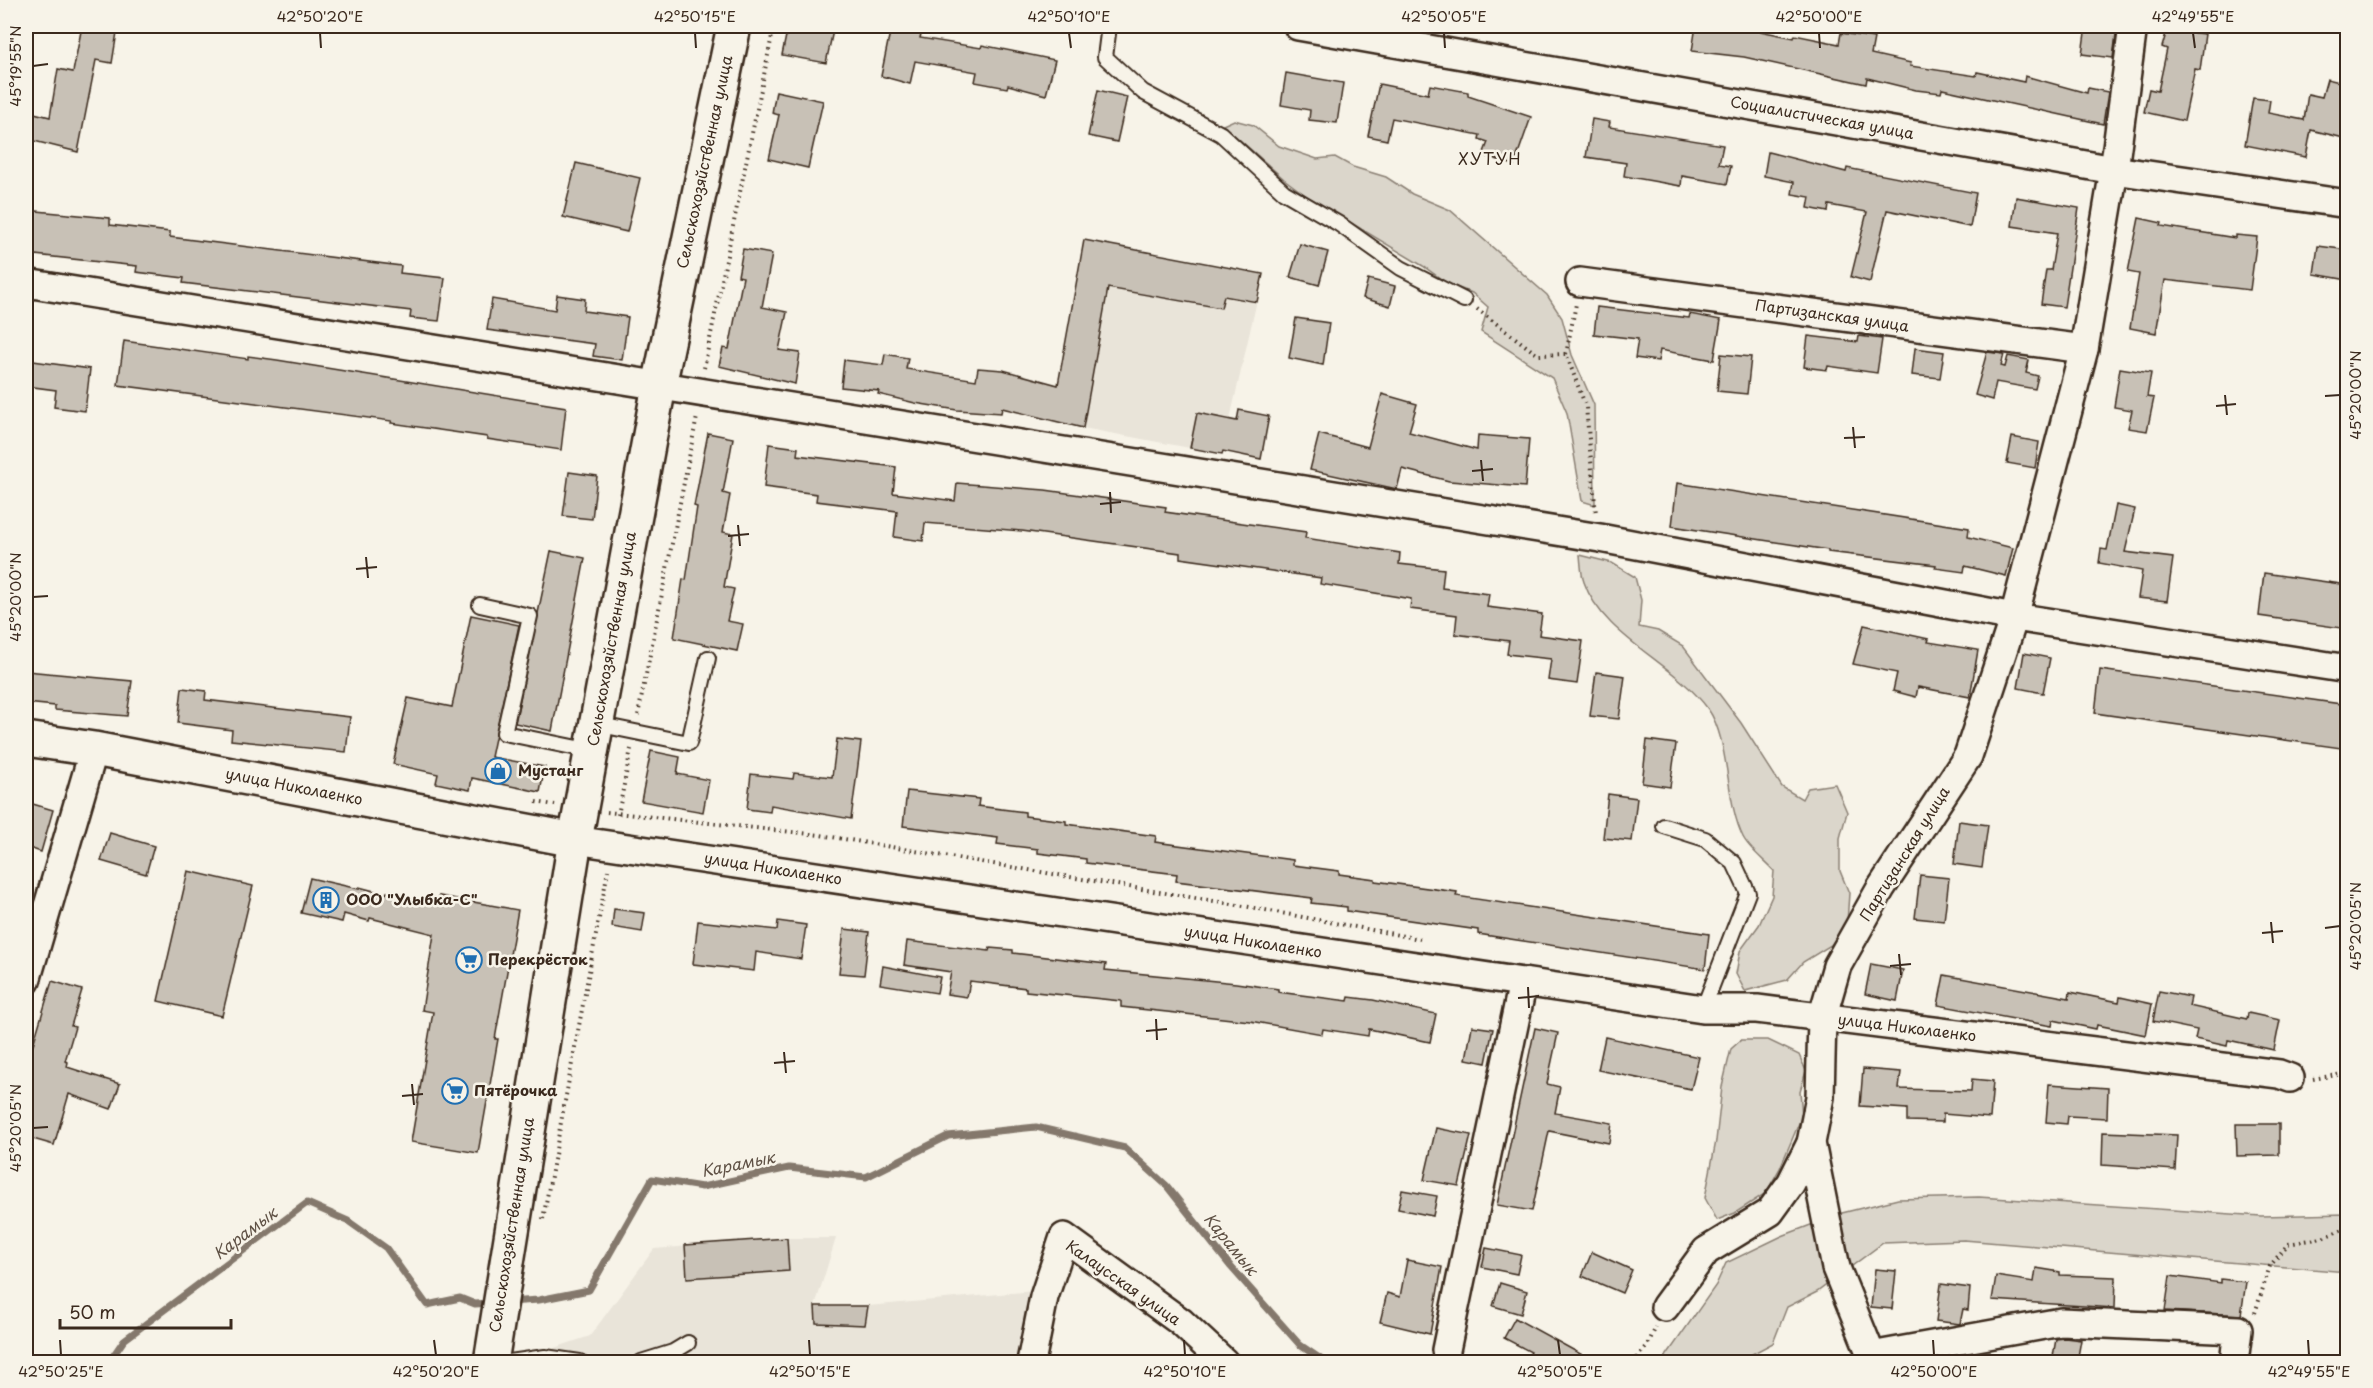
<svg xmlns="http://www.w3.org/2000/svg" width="2373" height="1388" font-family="'Playpen Sans',sans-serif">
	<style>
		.built { fill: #e9e4d9 }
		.green { fill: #dbd6cb; stroke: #8b8074; stroke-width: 1.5 }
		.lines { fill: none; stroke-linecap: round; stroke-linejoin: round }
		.stream { stroke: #84786c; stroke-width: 7 }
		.building { fill: #c8c1b6; stroke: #3b2a1e; stroke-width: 1.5 }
		.lane-casing { stroke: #3b2a1e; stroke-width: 18 }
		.street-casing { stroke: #3b2a1e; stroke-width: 32 }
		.secondary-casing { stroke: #3b2a1e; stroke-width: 38 }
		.path { stroke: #3b2a1e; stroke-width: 4; stroke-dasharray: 1.5 4.5; stroke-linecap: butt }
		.lane { stroke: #f7f3e8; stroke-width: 14 }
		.street { stroke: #f7f3e8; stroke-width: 27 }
		.secondary { stroke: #f7f3e8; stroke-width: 33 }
		.ticks { fill: none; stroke: #3b2a1e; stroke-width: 2 }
		.labels { text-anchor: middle; stroke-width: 5; stroke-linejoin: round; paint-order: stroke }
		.street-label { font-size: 15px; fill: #3b2a1e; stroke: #f7f3e8 }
		.poi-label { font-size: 15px; font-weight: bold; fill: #3b2a1e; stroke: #f7f3e8; text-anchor: start }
		.neighbourhood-label { font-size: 16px; letter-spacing: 1.5px; fill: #3b2a1e; stroke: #f7f3e8 }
		.water-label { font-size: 16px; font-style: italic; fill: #5f5145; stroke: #f7f3e8 }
		.neatline { fill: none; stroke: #3b2a1e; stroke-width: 2 }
		.ticks-label { font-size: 15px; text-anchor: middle; fill: #3b2a1e }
	</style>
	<rect width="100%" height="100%" fill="#f7f3e8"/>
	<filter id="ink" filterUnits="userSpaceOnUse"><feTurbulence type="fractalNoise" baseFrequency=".0167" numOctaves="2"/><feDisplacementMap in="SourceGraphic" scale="12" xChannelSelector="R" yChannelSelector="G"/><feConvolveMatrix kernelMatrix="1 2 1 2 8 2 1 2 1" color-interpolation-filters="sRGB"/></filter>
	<g filter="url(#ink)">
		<g class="built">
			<path d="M1084,240L1263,274L1222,454L1051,422Z"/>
			<path d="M787,1238H836L815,1306L816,1323L865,1325L868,1306L1034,1291L1020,1362H551L554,1348L590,1336L654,1249Z"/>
		</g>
		<g class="green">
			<path d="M1234,120L1253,125L1279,146L1317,159L1335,157L1353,167L1386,177L1412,194L1450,210L1547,295L1562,318L1572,355L1594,405L1595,505L1582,501L1567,413L1552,378L1481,332L1488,307L1472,293L1448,284L1423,266L1308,197L1284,179L1223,125Z"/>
			<path d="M1580,555L1612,563L1635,577L1641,600L1639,627L1658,631L1683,646L1741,723L1782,787L1802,799L1808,788L1835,784L1847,812L1840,838V871L1849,893L1847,923L1831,945L1803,962L1787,980L1745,991L1736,974L1740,951L1759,925L1772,896L1774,871C1765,861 1749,849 1743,837C1725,801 1730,740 1708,709C1675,663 1602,636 1584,582C1581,574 1581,564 1580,555Z"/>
			<path d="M1741,1040H1768L1799,1055L1806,1071L1800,1091L1802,1116L1780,1168L1766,1193L1735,1213L1717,1220L1705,1198L1716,1141L1722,1087L1731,1049Z"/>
			<path d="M1979,1197L2261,1216L2347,1214V1272L1964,1240L1883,1243L1817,1292L1787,1307L1773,1343L1737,1362H1662L1716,1285L1726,1263L1782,1236L1842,1213L1898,1199Z"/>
		</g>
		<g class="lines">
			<g class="stream">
				<path d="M508,1302L539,1300L589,1290L652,1179L702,1187L789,1168L866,1177L948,1136L1036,1127L1125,1148L1166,1185L1231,1267L1300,1345L1325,1362"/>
				<path d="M109,1362L124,1340L307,1203L348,1221L386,1248L427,1305L460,1298L475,1304L491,1303"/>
			</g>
		</g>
		<g class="building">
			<path d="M82,26H118L112,63L96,60L78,152L26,139L30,112L50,117L58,69L73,72Z"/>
			<path d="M788,26H834L826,63L782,55Z"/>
			<path d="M1696,26H1751L1750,29L1794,38L1795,35L1839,44L1841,33L1874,38L1871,54L1911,63L1910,66L1976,76L1977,72L2024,82L2025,76L2087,93L2088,88L2108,92L2103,124L1942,89L1941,93L1916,90L1867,78L1866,84L1744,57L1692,51Z"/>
			<path d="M2086,26H2117L2113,58L2082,54Z"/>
			<path d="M891,27L921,34L920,38L981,48L982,45L1055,60L1046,95L1008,85L1007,88L975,82L977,72L915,61L910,84L881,76Z"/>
			<path d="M2167,30L2205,34L2200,70L2195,69L2184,121L2144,112L2149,89L2158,91L2167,49L2162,47Z"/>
			<path d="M1286,73L1343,83L1337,123L1309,120L1310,110L1281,105Z"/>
			<path d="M2327,79L2348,84V121L2344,138L2311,130L2306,157L2245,145L2253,98L2270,100L2268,113L2304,120L2308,94L2322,97Z"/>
			<path d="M1379,84L1428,94L1430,85L1468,92V96L1531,117L1514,165L1483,155L1488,142L1479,139L1480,135L1392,118L1387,140L1368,136Z"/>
			<path d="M1098,90L1127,97L1117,142L1088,136Z"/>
			<path d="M776,91L823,101L808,168L769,159L779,115L772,113Z"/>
			<path d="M1592,119L1610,122L1609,127L1723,145L1719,164L1731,166L1727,184L1682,176L1681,186L1624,176L1626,163L1586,157Z"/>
			<path d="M1768,152L1846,172L1847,168L1976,193L1970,227L1887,210L1870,282L1851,277L1867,212L1829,205L1828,212L1808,208L1810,197L1792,194L1794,182L1764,176Z"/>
			<path d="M576,163L640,178L627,232L563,217Z"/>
			<path d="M2016,197L2079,208L2064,307L2041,304L2046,270H2051L2057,233L2012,226Z"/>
			<path d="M26,210L110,218V225L170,232V237L401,266L400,273L445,278L439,321L410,318L411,311L183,283L184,278L136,272L137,266L26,254Z"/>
			<path d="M2139,218L2162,223L2161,226L2236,238V235L2257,237L2250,290L2165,280L2156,333L2130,328L2139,274L2128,272Z"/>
			<path d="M1084,240L1263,274L1257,302L1224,296L1221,308L1108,288L1083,428L1002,408L1001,413L957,410L915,403L878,394L879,391L841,387L844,360L883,365L885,354L908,358L906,369L976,380L978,368L1003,370L1058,385Z"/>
			<path d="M1300,244L1328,252L1319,285L1290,277Z"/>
			<path d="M2318,246L2348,250V280L2314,274Z"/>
			<path d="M743,249L772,254L762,307L787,312L779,350L800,353L795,384L719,366L723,348L729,349L743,277L738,276Z"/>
			<path d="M1368,279L1395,286L1390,306L1363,298Z"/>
			<path d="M557,295L585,299L584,311L628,317L622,360L593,356L595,344L487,330L492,299L555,310Z"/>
			<path d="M1597,307L1689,318L1690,314L1721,320L1714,360L1660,350L1658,361L1635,358L1638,339L1594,334Z"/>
			<path d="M1296,318L1329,323L1323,365L1289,358Z"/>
			<path d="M1808,336L1858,342L1859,336L1882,339L1877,373L1828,366L1827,370L1804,367Z"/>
			<path d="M124,341L248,359V356L277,360L566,407L561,450L487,439V437L391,423L392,421L118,385Z"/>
			<path d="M1915,348L1944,352L1940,378L1912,375Z"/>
			<path d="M1987,352L2004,354L2001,366L2005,367L2008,356L2029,360L2026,373L2038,376L2035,389L1996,382L1992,400L1975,395Z"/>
			<path d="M1721,354L1751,357L1747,394L1717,391Z"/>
			<path d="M26,360L90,369L85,411L54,407L56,390L26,386Z"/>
			<path d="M2120,368L2151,373L2147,397L2154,398L2147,431L2128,428L2132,410L2114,407Z"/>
			<path d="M1382,394L1417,404L1409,432L1477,450L1478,435L1529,439L1525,487L1449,481L1402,469L1397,489L1310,470L1319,434L1368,447Z"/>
			<path d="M1239,410L1269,416L1261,459L1223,451L1222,454L1190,448L1197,413L1237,421Z"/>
			<path d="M708,433L733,438L723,493L730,495L723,532L733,534L724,587L734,589L727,621L743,624L737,651L674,638L683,579L686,580L697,507L694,506Z"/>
			<path d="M2012,437L2039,442L2035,468L2007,463Z"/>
			<path d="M769,444L798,448L797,455L896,467L893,493L955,501L957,483L1045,490L1166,507L1165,512L1306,532L1305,538L1400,553L1399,564L1444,569L1442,588L1489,594L1487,607L1542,614L1539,635L1583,641L1577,684L1548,680L1551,659L1507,654L1509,641L1455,634L1457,615L1410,609L1411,599L1320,584L1321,578L1180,558V553L1022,531L925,523L923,541L894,537L897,511L816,501L817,494L764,487Z"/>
			<path d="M569,472L597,476L592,519L563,516Z"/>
			<path d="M1677,483L1969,528L1968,537L2013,548L2006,576L1965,566L1964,572L1935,568L1936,565L1828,552V550L1672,526Z"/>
			<path d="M2116,505L2135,509L2125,552L2173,558L2167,601L2138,598L2142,571L2099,563L2101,549L2107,550Z"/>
			<path d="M551,551L585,558L552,731L515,723Z"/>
			<path d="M2264,573L2348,585V629L2259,616Z"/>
			<path d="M471,615L519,625L491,757L545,767L540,792L472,778L470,790L436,783L438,774L393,764L408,698L452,707Z"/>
			<path d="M1864,625L1929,639L1928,642L1978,650L1970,697L1918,687L1916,697L1893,691L1897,673L1853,664Z"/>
			<path d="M2024,653L2050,658L2043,693L2018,688Z"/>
			<path d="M2100,670L2348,705V749L2095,713Z"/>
			<path d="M26,671L132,681L127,716L55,710V706L26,703Z"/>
			<path d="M1596,672L1625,676L1619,719L1590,716Z"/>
			<path d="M182,688L206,691L205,700L350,717L346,752L231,740L232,730L178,723Z"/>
			<path d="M837,739L861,742L851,819L771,805L770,812L747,809L751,774L793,779L794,773L832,777Z"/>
			<path d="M1647,740L1676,744L1670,787L1642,783Z"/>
			<path d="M651,751L680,757L677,774L709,780L703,812L641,801Z"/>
			<path d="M907,791L979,799L978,806L1025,812V816L1066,821V824L1156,836L1155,842L1293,860V865L1339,871V874L1375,879V881L1457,892L1456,896L1709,934L1705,969L1478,934V930L1347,911V907L1311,903L1312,898L1176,881L1177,874L1086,863V859L1038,853V849L997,844L998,838L903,826Z"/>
			<path d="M1608,794L1637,798L1632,841L1603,838Z"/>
			<path d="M26,802L53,810L41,852L26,847Z"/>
			<path d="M1959,821L1988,825L1982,868L1954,864Z"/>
			<path d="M110,833L154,846L146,874L101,861Z"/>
			<path d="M188,871L253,886L222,1016L158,1001Z"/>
			<path d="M1920,875L1949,878L1944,921L1915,918Z"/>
			<path d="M310,878L359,889V887L386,894L387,892L438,905L439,896L518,910L495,1039H498L478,1153L411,1142L433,1012L422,1010L434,934L370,918L369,921L344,914L342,922L301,913Z"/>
			<path d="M614,909L645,913L642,932L612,927Z"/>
			<path d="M698,921L777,930L778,921L806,925L801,959L756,952L754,971L693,964Z"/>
			<path d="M844,929L869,932L864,975L839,973Z"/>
			<path d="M907,941L989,951L990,948L1013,950V953L1106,964L1105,970L1236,983L1278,989V992L1348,1001L1349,997L1373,1000L1436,1014L1430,1042L1369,1029L1368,1036L1323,1029L1322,1034L1250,1021L1121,1007V1001L1026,991V988L970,981L967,997L947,994L951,972L904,965Z"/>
			<path d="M1871,964L1903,970L1897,1001L1865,994Z"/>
			<path d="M883,966L940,977L937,993L880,984Z"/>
			<path d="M1944,975L2069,998L2070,992L2119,1002L2120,997L2152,1004L2146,1035L2097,1025L2096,1029L2053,1020L2052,1026L1938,1005Z"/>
			<path d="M52,981L82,990L71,1026L75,1027L65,1061L68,1062L67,1067L120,1084L111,1109L69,1094L54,1145L26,1137V1068Z"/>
			<path d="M2159,991L2191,997L2189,1006L2247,1019L2248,1013L2280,1020L2274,1050L2228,1040L2227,1046L2195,1039L2197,1030L2153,1021Z"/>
			<path d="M1472,1026L1493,1029L1486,1063L1466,1059Z"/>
			<path d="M1535,1028L1558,1033L1547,1084L1560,1087L1555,1113L1612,1123L1609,1143L1549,1131L1532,1211L1497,1205Z"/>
			<path d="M1605,1037L1699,1057L1691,1089L1598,1070Z"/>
			<path d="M1863,1069L1901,1072L1899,1089L1971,1091L1972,1079L1993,1081L1990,1118L1943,1114V1122L1907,1121V1109L1860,1106Z"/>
			<path d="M2049,1084L2108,1088L2107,1118L2068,1116L2067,1124L2046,1122Z"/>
			<path d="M2236,1124H2279V1155L2237,1156Z"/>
			<path d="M1436,1128L1471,1135L1459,1186L1424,1180Z"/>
			<path d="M2103,1132L2177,1135L2175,1170L2102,1165Z"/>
			<path d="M1402,1190L1437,1196L1433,1216L1398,1209Z"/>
			<path d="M787,1238L789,1271L687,1278L685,1245Z"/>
			<path d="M1486,1248L1521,1255L1517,1274L1482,1267Z"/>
			<path d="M1592,1252L1632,1270L1622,1293L1582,1276Z"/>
			<path d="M1407,1260L1442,1267L1430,1334L1380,1322L1387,1293L1400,1297Z"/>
			<path d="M2036,1268L2060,1272V1275L2116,1277L2115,1308L1992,1300L1996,1276L2034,1282Z"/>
			<path d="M1875,1269L1896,1271L1892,1309L1871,1307Z"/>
			<path d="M2170,1276L2221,1283V1279L2246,1282L2241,1315L2165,1311Z"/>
			<path d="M1500,1283L1527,1291L1521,1314L1493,1306Z"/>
			<path d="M1941,1284L1970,1288L1968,1310L1963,1309L1960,1324L1936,1321Z"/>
			<path d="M815,1306H868L865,1325L816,1323Z"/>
			<path d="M1515,1318L1595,1362H1525L1531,1352L1504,1338Z"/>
			<path d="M2065,1338L2081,1340L2077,1362H2052L2056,1339Z"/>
		</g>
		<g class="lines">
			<g class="lane-casing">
				<g id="lane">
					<path d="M1109,26L1105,57L1143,92L1221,134L1284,192L1339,224L1401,268L1464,300"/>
					<path d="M480,605L530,616L504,733L592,751"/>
					<path d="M596,724L689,743L708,658"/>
					<path d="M1664,826L1705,839L1734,863L1748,893L1703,1009"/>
					<path d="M510,1362L545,1357L580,1362"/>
					<path d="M641,1362L673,1352L688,1343"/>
				</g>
			</g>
			<g class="street-casing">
				<g id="street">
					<path d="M1298,26L2114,170L2348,204"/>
					<path d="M1580,282L2084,349"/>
					<path d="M26,283L1600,538L2014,617L2348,669"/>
					<path d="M575,840L1703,1009H1757L2279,1074L2290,1078"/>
					<path d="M26,981L94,749"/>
					<path d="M1665,1307L1706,1251L1770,1212L1791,1183L1811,1143"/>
					<path d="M1446,1350L1523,982"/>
					<path d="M1871,1356L2061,1322L2238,1330L2234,1362"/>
					<path d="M1031,1362L1044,1297L1064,1237L1181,1322L1224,1362"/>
					<path d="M1874,1362L1836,1268L1811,1143L1820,1097L1822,1018L1837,966L1881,888L1968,756L2014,617L2084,349L2114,170L2133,26"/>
				</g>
			</g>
			<g class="secondary-casing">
				<g id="secondary">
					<path d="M26,739L94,749L575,840"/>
					<path d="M491,1362L575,840L659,386L734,26"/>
				</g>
			</g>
			<g class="path">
				<path d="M1477,309L1538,355L1566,354L1586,407L1596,514"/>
				<path d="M1566,354L1576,304"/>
				<path d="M704,368L774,26"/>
				<path d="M638,715L697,417"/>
				<path d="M536,802L555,805"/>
				<path d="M607,812L820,835L1249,907L1420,939"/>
				<path d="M618,815L631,749"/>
				<path d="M2313,1079L2348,1073"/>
				<path d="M543,1219L608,870"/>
				<path d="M2255,1313L2270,1266L2288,1244L2322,1238L2348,1227"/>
				<path d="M1467,1358L1477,1362"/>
				<path d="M1633,1362L1647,1346L1656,1327"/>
			</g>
			<use href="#lane" class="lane"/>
			<use href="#street" class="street"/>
			<use href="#secondary" class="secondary"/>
		</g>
	</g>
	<path class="ticks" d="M320,33L321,48M695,33L696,48M1069,33L1071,48M1444,33L1445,48M1819,33L1820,48M2193,33L2195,48M33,66L48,64M2225,395L2227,415M2325,396L2340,395M2216,406L2236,404M1853,427L1855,448M1844,438L1865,437M1481,460L1483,481M1472,471L1493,469M1110,492L1111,513M1100,504L1121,502M738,525L740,546M728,536L749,534M366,557L368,578M356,569L377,567M33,597L48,596M2271,922L2273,943M2325,928L2340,926M2262,933L2283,931M1899,954L1901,975M1890,966L1911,964M1528,987L1529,1008M1518,998L1539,996M1156,1019L1157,1040M1146,1031L1167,1029M784,1052L786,1073M774,1063L795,1061M412,1084L414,1105M402,1096L423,1094M33,1128L48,1127M60,1340L61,1355M434,1340L436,1355M809,1340L810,1355M1184,1340L1185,1355M1558,1340L1560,1355M1933,1340L1934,1355M2308,1340L2309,1355"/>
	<defs>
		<g id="shop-ring" transform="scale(1.35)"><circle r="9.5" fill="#f7f3e8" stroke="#1f6fb2" stroke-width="1.5"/><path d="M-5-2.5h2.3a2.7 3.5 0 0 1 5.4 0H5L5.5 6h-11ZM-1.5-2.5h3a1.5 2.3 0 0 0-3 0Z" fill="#1f6fb2"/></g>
		<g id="building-ring" transform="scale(1.35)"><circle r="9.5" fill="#f7f3e8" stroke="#1f6fb2" stroke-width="1.5"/><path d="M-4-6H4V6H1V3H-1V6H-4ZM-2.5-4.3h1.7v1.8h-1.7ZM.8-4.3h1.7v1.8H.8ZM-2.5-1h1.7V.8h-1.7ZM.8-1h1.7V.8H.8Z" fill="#1f6fb2"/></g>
		<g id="supermarket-ring" transform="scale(1.35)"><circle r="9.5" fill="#f7f3e8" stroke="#1f6fb2" stroke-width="1.5"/><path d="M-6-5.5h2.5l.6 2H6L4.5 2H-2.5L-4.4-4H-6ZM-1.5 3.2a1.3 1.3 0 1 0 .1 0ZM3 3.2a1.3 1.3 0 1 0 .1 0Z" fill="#1f6fb2"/></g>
	</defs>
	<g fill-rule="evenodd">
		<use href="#shop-ring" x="498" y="771"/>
		<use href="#building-ring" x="326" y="900"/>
		<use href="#supermarket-ring" x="469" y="960"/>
		<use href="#supermarket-ring" x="455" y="1091"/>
	</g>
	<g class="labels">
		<g class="street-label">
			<text transform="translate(1822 118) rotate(10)" y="5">Социалистическая улица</text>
			<text transform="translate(705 162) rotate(-78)" y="5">Сельскохозяйственная улица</text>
			<text transform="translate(1832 316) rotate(8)" y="5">Партизанская улица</text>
			<text transform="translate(612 639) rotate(-80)" y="5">Сельскохозяйственная улица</text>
			<text transform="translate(294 787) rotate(11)" y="5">улица Николаенко</text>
			<text transform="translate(1905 854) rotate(-58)" y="5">Партизанская улица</text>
			<text transform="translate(773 869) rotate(9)" y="5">улица Николаенко</text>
			<text transform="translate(1253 942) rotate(9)" y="5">улица Николаенко</text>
			<text transform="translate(1907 1028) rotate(7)" y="5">улица Николаенко</text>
			<text transform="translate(512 1225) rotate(-81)" y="5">Сельскохозяйственная улица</text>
			<text transform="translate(1123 1283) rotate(35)" y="5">Калаусская улица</text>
		</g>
		<g class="poi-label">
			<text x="518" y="776">Мустанг</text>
			<text x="346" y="905">ООО "Улыбка-С"</text>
			<text x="488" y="965">Перекрёсток</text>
			<text x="474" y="1096">Пятёрочка</text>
		</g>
		<g class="neighbourhood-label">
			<text x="1490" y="165">ХУТУН</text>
		</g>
		<g class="water-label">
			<text transform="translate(738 1164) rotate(-11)" y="6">Карамык</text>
			<text transform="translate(245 1233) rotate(-37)" y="6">Карамык</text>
			<text transform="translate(1231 1244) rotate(51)" y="6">Карамык</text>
		</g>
	</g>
	<rect width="2373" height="1388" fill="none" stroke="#f7f3e8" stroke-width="66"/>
	<path d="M60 1319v9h171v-9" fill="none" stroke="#3b2a1e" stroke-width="3"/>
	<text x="69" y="1319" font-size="18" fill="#3b2a1e" stroke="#f7f3e8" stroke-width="4.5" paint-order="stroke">50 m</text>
	<rect x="33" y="33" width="2307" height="1322" class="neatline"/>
	<g class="ticks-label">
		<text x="320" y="22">42°50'20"E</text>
		<text x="695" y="22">42°50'15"E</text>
		<text x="1069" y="22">42°50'10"E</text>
		<text x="1444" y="22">42°50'05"E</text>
		<text x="1819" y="22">42°50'00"E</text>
		<text x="2193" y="22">42°49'55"E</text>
		<text transform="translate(16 66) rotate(-90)" y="5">45°19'55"N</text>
		<text transform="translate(2356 395) rotate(-90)" y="5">45°20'00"N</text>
		<text transform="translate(16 597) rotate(-90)" y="5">45°20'00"N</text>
		<text transform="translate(2356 926) rotate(-90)" y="5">45°20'05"N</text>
		<text transform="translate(16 1128) rotate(-90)" y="5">45°20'05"N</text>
		<text x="61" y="1377">42°50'25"E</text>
		<text x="436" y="1377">42°50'20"E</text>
		<text x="810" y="1377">42°50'15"E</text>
		<text x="1185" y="1377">42°50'10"E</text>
		<text x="1560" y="1377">42°50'05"E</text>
		<text x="1934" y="1377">42°50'00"E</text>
		<text x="2309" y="1377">42°49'55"E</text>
	</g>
</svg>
